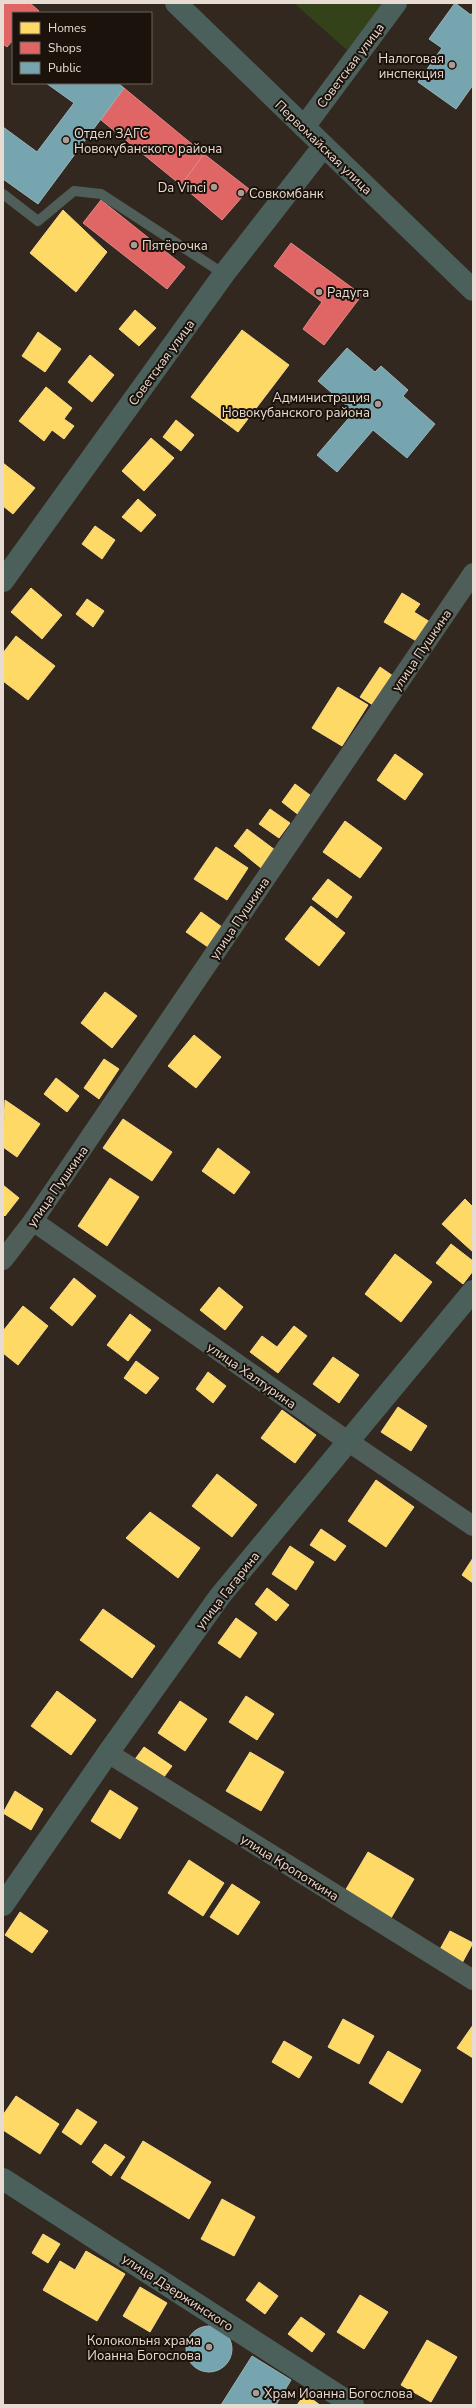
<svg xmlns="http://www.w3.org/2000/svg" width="476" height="2408" font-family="'Nunito Sans',sans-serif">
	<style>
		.green { fill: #334219 }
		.homes { fill: #ffd966; stroke: #f8da86 }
		.shops { fill: #e06666; stroke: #e28986 }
		.public { fill: #76a5af; stroke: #98b5ba }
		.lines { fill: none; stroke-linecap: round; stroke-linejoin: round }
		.lane { stroke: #4f5e59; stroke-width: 10 }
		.street { stroke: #4f5e59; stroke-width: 20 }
		.secondary { stroke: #4b5f5b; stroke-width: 22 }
		.poi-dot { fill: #a89c94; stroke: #1b120c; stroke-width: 1.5 }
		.labels { text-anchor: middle; stroke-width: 4; stroke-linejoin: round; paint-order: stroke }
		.poi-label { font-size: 13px; fill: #e8dbd2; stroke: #1b120c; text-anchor: start }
		.street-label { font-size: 13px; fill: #e8dbd2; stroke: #1b120c }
	</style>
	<rect width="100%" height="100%" fill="#322820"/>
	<path class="green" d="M294,3H383L347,50Z"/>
	<g class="homes">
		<path d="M63,210L107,252L76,292L30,253Z"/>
		<path d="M135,310L156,328L139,346L119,329Z"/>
		<path d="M242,330L289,365L238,432L191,397Z"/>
		<path d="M38,332L61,349L45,372L22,356Z"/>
		<path d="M90,355L114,375L92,402L68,382Z"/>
		<path d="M46,387L72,408L64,419L74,426L64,439L52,430L44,441L19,421Z"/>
		<path d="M176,420L194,435L181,451L163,437Z"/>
		<path d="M151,438L174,458L144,491L122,471Z"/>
		<path d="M3,463L35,488L13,514L3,506Z"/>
		<path d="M138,499L156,515L141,532L122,517Z"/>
		<path d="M95,526L115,540L102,559L82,544Z"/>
		<path d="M31,588L62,615L42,639L11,612Z"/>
		<path d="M402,593L420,604L414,612L430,622L418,642L384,622Z"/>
		<path d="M87,599L104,611L93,627L76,614Z"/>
		<path d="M16,636L55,666L28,700L3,681V653Z"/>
		<path d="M380,667L393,676L373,705L360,697Z"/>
		<path d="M338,687L368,705L342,746L312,728Z"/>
		<path d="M395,754L423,774L405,800L377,780Z"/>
		<path d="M295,784L314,798L300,816L282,802Z"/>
		<path d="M270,809L290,823L279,838L259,824Z"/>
		<path d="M345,821L382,848L360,878L323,852Z"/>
		<path d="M247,829L275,850L261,868L234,846Z"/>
		<path d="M216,847L248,868L227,900L194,879Z"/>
		<path d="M328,879L352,897L337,918L312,899Z"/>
		<path d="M311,906L345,933L319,966L285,939Z"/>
		<path d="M201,912L222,927L208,947L186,932Z"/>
		<path d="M105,992L137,1016L112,1048L81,1023Z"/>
		<path d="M194,1035L221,1057L196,1088L168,1066Z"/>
		<path d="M104,1059L119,1069L99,1099L84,1088Z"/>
		<path d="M56,1078L79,1096L67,1112L44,1094Z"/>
		<path d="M5,1100L40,1124L17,1157L3,1147Z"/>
		<path d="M123,1119L172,1152L152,1181L103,1148Z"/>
		<path d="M218,1148L250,1172L234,1194L202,1171Z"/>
		<path d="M110,1178L139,1197L107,1246L78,1226Z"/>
		<path d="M3,1185L19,1198L5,1216L3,1214Z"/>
		<path d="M465,1199L473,1207V1252L442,1224Z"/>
		<path d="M451,1244L473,1261V1271L463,1284L436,1263Z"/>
		<path d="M395,1254L432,1282L401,1322L365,1294Z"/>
		<path d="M74,1278L96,1296L72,1326L50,1308Z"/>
		<path d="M219,1287L243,1307L225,1330L200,1310Z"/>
		<path d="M23,1306L48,1326L18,1365L3,1353V1331Z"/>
		<path d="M130,1314L151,1330L128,1361L107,1345Z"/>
		<path d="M294,1326L307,1336L278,1373L250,1352L262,1336L277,1347Z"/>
		<path d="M333,1357L359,1375L339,1403L313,1384Z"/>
		<path d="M136,1361L159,1378L146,1394L124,1378Z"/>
		<path d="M208,1372L226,1386L213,1403L196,1389Z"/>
		<path d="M398,1407L427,1426L411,1451L381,1432Z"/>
		<path d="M282,1410L316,1435L295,1463L261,1438Z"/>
		<path d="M217,1474L257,1505L232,1537L192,1506Z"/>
		<path d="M376,1480L414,1507L386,1547L348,1521Z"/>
		<path d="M150,1512L200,1548L178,1578L126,1538Z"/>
		<path d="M321,1529L346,1546L335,1561L310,1545Z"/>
		<path d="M290,1546L314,1562L296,1590L272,1574Z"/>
		<path d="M473,1558V1583L462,1575Z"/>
		<path d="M267,1588L289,1605L276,1621L255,1604Z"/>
		<path d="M103,1609L155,1646L132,1678L80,1640Z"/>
		<path d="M236,1618L257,1633L240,1658L218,1643Z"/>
		<path d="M57,1691L96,1720L71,1755L31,1726Z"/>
		<path d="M246,1696L274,1714L257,1740L229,1722Z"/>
		<path d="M180,1701L207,1719L185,1751L158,1733Z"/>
		<path d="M144,1747L172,1766L161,1781L133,1762Z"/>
		<path d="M250,1752L284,1772L261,1811L226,1791Z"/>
		<path d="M110,1790L138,1808L120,1839L91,1821Z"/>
		<path d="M15,1791L43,1809L31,1830L3,1813Z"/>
		<path d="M368,1852L414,1879L391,1918L345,1891Z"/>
		<path d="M189,1860L224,1883L203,1916L168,1893Z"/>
		<path d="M232,1884L260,1902L238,1935L210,1917Z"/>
		<path d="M20,1912L48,1931L32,1953L5,1935Z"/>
		<path d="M450,1931L473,1943L462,1963L439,1951Z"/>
		<path d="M343,2019L374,2036L359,2064L328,2047Z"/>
		<path d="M473,2025V2058L457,2048Z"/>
		<path d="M284,2041L312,2057L299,2078L272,2062Z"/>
		<path d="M388,2051L421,2070L402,2103L369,2083Z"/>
		<path d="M16,2096L59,2124L40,2154L3,2130V2115Z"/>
		<path d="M77,2109L97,2122L81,2145L62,2132Z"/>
		<path d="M143,2141L211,2182L189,2219L121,2178Z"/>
		<path d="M105,2144L125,2157L111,2176L92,2162Z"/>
		<path d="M222,2199L255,2217L234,2256L201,2239Z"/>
		<path d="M43,2234L60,2244L48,2263L32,2253Z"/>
		<path d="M86,2251L125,2274L97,2321L43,2290L60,2261L75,2270Z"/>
		<path d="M259,2282L278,2296L265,2314L246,2300Z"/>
		<path d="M140,2287L167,2303L150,2332L123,2316Z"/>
		<path d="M360,2295L388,2312L364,2349L337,2332Z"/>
		<path d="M301,2317L325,2334L312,2352L288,2334Z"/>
		<path d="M427,2340L457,2357L431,2402L401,2385Z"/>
		<path d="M305,2394L320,2405H297Z"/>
	</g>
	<g class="shops">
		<path d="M3,3H30L39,11L38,13H13V40L7,47L3,44Z"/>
		<path d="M124,88L204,154L181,185L101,120Z"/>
		<path d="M204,154L249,189L222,220L181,185Z"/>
		<path d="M101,200L185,267L167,289L83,223Z"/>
		<path d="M291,243L362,295L324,345L303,329L322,302L274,266Z"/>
	</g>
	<g class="public">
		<path d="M455,3L471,15L473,12V85L456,109L418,82L442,48L429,39Z"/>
		<path d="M46,83H118L124,88L38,204L3,179V127L37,152L74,103Z"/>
		<path d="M347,348L375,372L381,366L408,390L403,396L435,424L407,458L373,430L337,472L317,455L354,412L318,381Z"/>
		<circle cx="209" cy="2349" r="23"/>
		<path d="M252,2356L291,2380L276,2405H221Z"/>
	</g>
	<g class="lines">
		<path class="lane" d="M3,194L38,221L74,191L101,194L224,274"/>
		<g class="street">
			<path d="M33,1221L349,1442L473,1526"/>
			<path d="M3,1260L33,1221L473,573"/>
			<path d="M108,1753L473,1980"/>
		</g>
		<g class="secondary">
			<path d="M176,3L473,290"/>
			<path d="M304,127L396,3"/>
			<path d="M3,581L224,274L323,147"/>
			<path d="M3,1905L108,1753L220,1596L473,1291"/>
			<path d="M3,2179L353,2405"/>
		</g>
	</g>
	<g class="poi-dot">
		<circle cx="452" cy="65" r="4"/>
		<circle cx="66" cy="140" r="4"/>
		<circle cx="214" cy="187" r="4"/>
		<circle cx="241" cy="193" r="4"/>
		<circle cx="134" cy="245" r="4"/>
		<circle cx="319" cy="292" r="4"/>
		<circle cx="378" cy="404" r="4"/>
		<circle cx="209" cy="2347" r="4"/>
		<circle cx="256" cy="2393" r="4"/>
	</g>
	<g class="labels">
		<g class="poi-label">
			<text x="444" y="63" text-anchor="end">Налоговая<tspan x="444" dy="15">инспекция</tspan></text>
			<text x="74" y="138">Отдел ЗАГС<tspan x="74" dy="15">Новокубанского района</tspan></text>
			<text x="206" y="192" text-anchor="end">Da Vinci</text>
			<text x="249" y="198">Совкомбанк</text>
			<text x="142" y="250">Пятёрочка</text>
			<text x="327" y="297">Радуга</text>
			<text x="370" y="402" text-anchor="end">Администрация<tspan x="370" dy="15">Новокубанского района</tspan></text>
			<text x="201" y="2345" text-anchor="end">Колокольня храма<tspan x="201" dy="15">Иоанна Богослова</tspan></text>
			<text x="264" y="2398">Храм Иоанна Богослова</text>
		</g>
		<g class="street-label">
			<text transform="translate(350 65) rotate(-53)" y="5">Советская улица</text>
			<text transform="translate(324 147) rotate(44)" y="5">Первомайская улица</text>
			<text transform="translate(161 362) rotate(-54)" y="5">Советская улица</text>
			<text transform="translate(421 650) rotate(-56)" y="5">улица Пушкина</text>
			<text transform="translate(239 918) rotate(-56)" y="5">улица Пушкина</text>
			<text transform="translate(57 1186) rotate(-55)" y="5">улица Пушкина</text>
			<text transform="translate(252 1375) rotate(35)" y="5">улица Халтурина</text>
			<text transform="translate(227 1590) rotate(-52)" y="5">улица Гагарина</text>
			<text transform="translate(290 1867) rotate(32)" y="5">улица Кропоткина</text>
			<text transform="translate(178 2292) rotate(33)" y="5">улица Дзержинского</text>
		</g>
	</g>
	<rect width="476" height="2408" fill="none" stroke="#e8dbd2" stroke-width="8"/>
	<rect x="12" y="12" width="140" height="72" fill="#1b120c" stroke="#6d625b"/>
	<rect x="20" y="22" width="20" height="12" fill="#ffd966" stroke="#6d625b"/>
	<text x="48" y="32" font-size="12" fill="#e8dbd2">Homes</text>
	<rect x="20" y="42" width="20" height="12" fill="#e06666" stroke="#6d625b"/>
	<text x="48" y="52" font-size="12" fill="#e8dbd2">Shops</text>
	<rect x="20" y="62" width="20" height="12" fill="#76a5af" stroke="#6d625b"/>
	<text x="48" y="72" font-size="12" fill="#e8dbd2">Public</text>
</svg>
